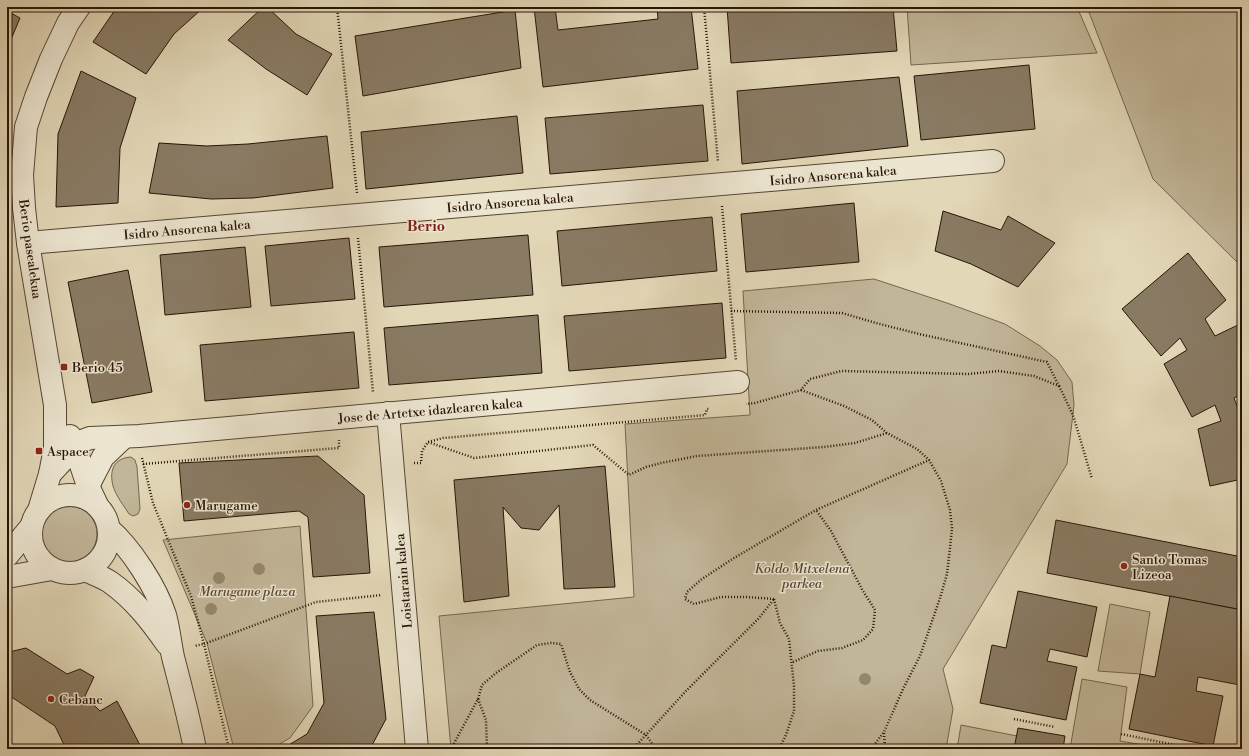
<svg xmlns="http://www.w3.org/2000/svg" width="1249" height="756" font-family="'Libre Bodoni',serif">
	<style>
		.green { fill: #c2b699; stroke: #756650 }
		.building { fill: #897a63; stroke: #281507 }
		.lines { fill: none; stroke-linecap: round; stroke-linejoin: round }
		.minor-casing { stroke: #564633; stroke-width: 24 }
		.path { stroke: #281507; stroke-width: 2.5; stroke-dasharray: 1 2; stroke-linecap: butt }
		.minor { stroke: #ece5d0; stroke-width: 22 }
		.tree { fill: #95876e }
		.poi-dot { fill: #8f2418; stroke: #ece5d0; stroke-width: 1.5 }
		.labels { text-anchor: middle; stroke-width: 3; stroke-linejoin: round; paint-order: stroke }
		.street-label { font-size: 13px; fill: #281507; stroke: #ece5d0 }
		.poi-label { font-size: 13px; fill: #281507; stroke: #ece5d0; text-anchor: start }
		.park-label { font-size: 13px; font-style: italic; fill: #564533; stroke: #ece5d0 }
		.neighbourhood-label { font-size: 14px; font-weight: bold; fill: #7a1f14; stroke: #ece5d0 }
	</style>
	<rect width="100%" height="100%" fill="#e2d7b7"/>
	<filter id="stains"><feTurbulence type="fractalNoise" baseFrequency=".005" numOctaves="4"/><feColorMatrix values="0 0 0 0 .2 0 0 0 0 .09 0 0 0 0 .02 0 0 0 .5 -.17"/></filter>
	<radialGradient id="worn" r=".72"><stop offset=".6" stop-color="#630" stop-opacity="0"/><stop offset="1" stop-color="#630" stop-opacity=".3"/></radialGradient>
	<g class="green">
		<path d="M907,7H1077L1097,53L911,65Z"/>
		<path d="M1087,7H1167L1168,9L1178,7H1242V267L1153,179Z"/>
		<path d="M874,279L947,303L1005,324L1040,346L1057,360L1072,382L1074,405L1067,464L943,669L953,709L946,749H451L439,616L634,597L625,424L750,415L743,291Z"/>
		<path d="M131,457L135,460L137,467L140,509L138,514L133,516L129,514C124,506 116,496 113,486C109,470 114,458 131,457Z"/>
		<circle cx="69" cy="534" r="28"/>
		<path d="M300,526L313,706L290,738L271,749H234L207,643L163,540Z"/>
		<path d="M1110,604L1150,612L1140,674L1098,671Z"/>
		<path d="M1082,679L1127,687L1120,741L1168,749H1070Z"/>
		<path d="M961,725L1017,736L1014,749H957Z"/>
	</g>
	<g class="building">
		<path d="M117,7H204L174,34L146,74L93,42Z"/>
		<path d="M263,7H267L296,34L332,54L307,95L266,69L228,40Z"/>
		<path d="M534,7H555L558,30L658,19L657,7H691L698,69L543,87Z"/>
		<path d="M727,7H893L897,51L731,63Z"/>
		<path d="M515,10L521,68L363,96L355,36Z"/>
		<path d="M7,11L20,18L7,49Z"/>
		<path d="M1029,65L1035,129L921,140L914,76Z"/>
		<path d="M81,71L136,98L120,148L118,203L56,207L58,134Z"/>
		<path d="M899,77L908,146L742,164L737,91Z"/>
		<path d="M703,105L708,161L550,174L545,118Z"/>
		<path d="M517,116L523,173L366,189L361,132Z"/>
		<path d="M327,136L333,188L253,198L211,199L149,193L159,143L207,146L248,144Z"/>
		<path d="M854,203L859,262L746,272L741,214Z"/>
		<path d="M943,211L1001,230L1008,216L1055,243L1018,287L971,264L935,251Z"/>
		<path d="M712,217L717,271L562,286L557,231Z"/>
		<path d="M528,235L533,295L384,307L379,247Z"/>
		<path d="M349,238L355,299L271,306L265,246Z"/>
		<path d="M245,247L251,307L165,315L160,255Z"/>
		<path d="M1188,253L1226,300L1205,319L1215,336L1242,323V394L1234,398L1241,416H1242V479L1210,486L1198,429L1221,421L1215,405L1192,417L1164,364L1187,350L1180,338L1161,356L1122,309Z"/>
		<path d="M128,270L152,392L92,403L68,282Z"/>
		<path d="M722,303L726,358L569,371L564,316Z"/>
		<path d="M538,315L542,373L389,385L384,328Z"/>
		<path d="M354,332L359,388L205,401L200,345Z"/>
		<path d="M318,456L364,495L370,573L313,577L308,517L299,511L184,521L179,463Z"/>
		<path d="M605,466L615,587L564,589L559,505L539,530L521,528L503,507L509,596L464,602L454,480Z"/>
		<path d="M1056,520L1242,557V610L1047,573Z"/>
		<path d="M1018,591L1097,607L1087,657L1050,649L1047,661L1077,667L1066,720L980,703L992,645L1006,648Z"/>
		<path d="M1170,596L1242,610V674L1240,685L1198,677L1196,691L1223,696L1213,746L1129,729L1140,674L1155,677Z"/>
		<path d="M374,612L386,719L370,749H282L307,734L324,703L316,616Z"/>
		<path d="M26,648L67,674L80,669L94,677L85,696L100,711L117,701L142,749H66L55,726L7,694V655L9,652Z"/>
		<path d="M1018,728L1065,736L1063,749H1014Z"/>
	</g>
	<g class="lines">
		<g class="minor-casing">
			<g id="minor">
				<path d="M28,243L993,161"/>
				<path d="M388,413L417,749"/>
				<path d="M70,436L75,447L88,486L97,505"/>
				<path d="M50,474L75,447L82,441L90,438L139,436L738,382"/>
				<path d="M88,486L103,457L123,438"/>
				<circle cx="70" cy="534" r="39"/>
				<path d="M40,507L50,474L55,448V405L28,243L24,208L22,175L26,127L36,97L51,59L68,23L79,7"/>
				<path d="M109,529C131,548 156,587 165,615C169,629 170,643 173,657C181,688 189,718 195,749"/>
				<path d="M7,556L30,528"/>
				<path d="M85,570C93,574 103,577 110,582C134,599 151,621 167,644"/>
				<path d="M7,577L52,569"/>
			</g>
		</g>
		<g class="path">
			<path d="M337,7L357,193"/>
			<path d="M704,7L718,162"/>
			<path d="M722,206L736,361"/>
			<path d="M358,238L373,392"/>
			<path d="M731,311L842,313L876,323L919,334L1047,362L1059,386L1034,376L999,371L968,374L841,371L810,379L801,390L755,403L746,404"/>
			<path d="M1059,386L1073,415L1092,479"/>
			<path d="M801,390L844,406L872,420L887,433L917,449L929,460L941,481L950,510L952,528L950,548L947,574L940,598L920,656L903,689L884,732L871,749"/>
			<path d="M428,442L474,458L593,445L629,475L646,467L661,463L697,456L824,447L855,443L887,433"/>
			<path d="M142,458L153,503L191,596L204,644L194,646"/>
			<path d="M414,463H421L422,451L428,442L443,438L705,415L707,409H709"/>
			<path d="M143,464L339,448V440"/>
			<path d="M774,599L747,597H721L694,604L685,599L687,592L702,579L734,558L816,510L929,460"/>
			<path d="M774,599L780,623L789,639L794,686V711L786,735L779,749"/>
			<path d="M793,662L818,651L842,648L863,640L873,629L875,610L863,591L831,531L816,510"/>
			<path d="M478,699L486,720L487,749"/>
			<path d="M1014,719L1055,727"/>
			<path d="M884,733L885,749"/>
			<path d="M1121,734L1195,749"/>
			<path d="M229,749L204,644L316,602L382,595"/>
			<path d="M451,749L478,699L482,685L496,673L537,645L551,643L561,644L570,672L579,689L590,700L646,735L656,749"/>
			<path d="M633,749L685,692L759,618L774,599"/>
		</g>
		<use href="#minor" class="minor"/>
	</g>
	<g class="tree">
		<circle cx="259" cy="569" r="6"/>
		<circle cx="219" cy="578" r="6"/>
		<circle cx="211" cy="609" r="6"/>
		<circle cx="865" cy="679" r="6"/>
	</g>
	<g class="poi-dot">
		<rect x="60" y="363" width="8" height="8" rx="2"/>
		<rect x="35" y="447" width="8" height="8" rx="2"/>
		<circle cx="187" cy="505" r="4"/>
		<circle cx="1124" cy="566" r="4"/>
		<circle cx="51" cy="699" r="4"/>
	</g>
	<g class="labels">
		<g class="street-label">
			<text transform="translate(833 175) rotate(-5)" y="5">Isidro Ansorena kalea</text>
			<text transform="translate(510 202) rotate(-5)" y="5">Isidro Ansorena kalea</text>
			<text transform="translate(187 229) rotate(-5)" y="5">Isidro Ansorena kalea</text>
			<text transform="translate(31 249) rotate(82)" y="5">Berio pasealekua</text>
			<text transform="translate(430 410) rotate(-5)" y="5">Jose de Artetxe idazlearen kalea</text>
			<text transform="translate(403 581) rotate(-95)" y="5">Loistarain kalea</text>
		</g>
		<g class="poi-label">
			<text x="72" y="372">Berio 45</text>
			<text x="47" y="456">Aspace</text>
			<text x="195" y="510">Marugame</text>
			<text x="1132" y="564">Santo Tomas<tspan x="1132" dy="15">Lizeoa</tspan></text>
			<text x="59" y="704">Cebanc</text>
		</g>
		<g class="park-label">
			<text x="802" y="573">Koldo Mitxelena<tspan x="802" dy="15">parkea</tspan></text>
			<text x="247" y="596">Marugame plaza</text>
		</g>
		<g class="neighbourhood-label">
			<text x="426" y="231">Berio</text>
		</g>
	</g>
	<rect width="1249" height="756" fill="none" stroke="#e2d7b7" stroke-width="24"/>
	<rect x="8" y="8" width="1233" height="740" fill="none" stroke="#281507" stroke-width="2"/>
	<rect x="12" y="12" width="1225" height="732" fill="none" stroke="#281507"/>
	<rect width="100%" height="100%" filter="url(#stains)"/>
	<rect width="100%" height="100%" fill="url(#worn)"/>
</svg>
